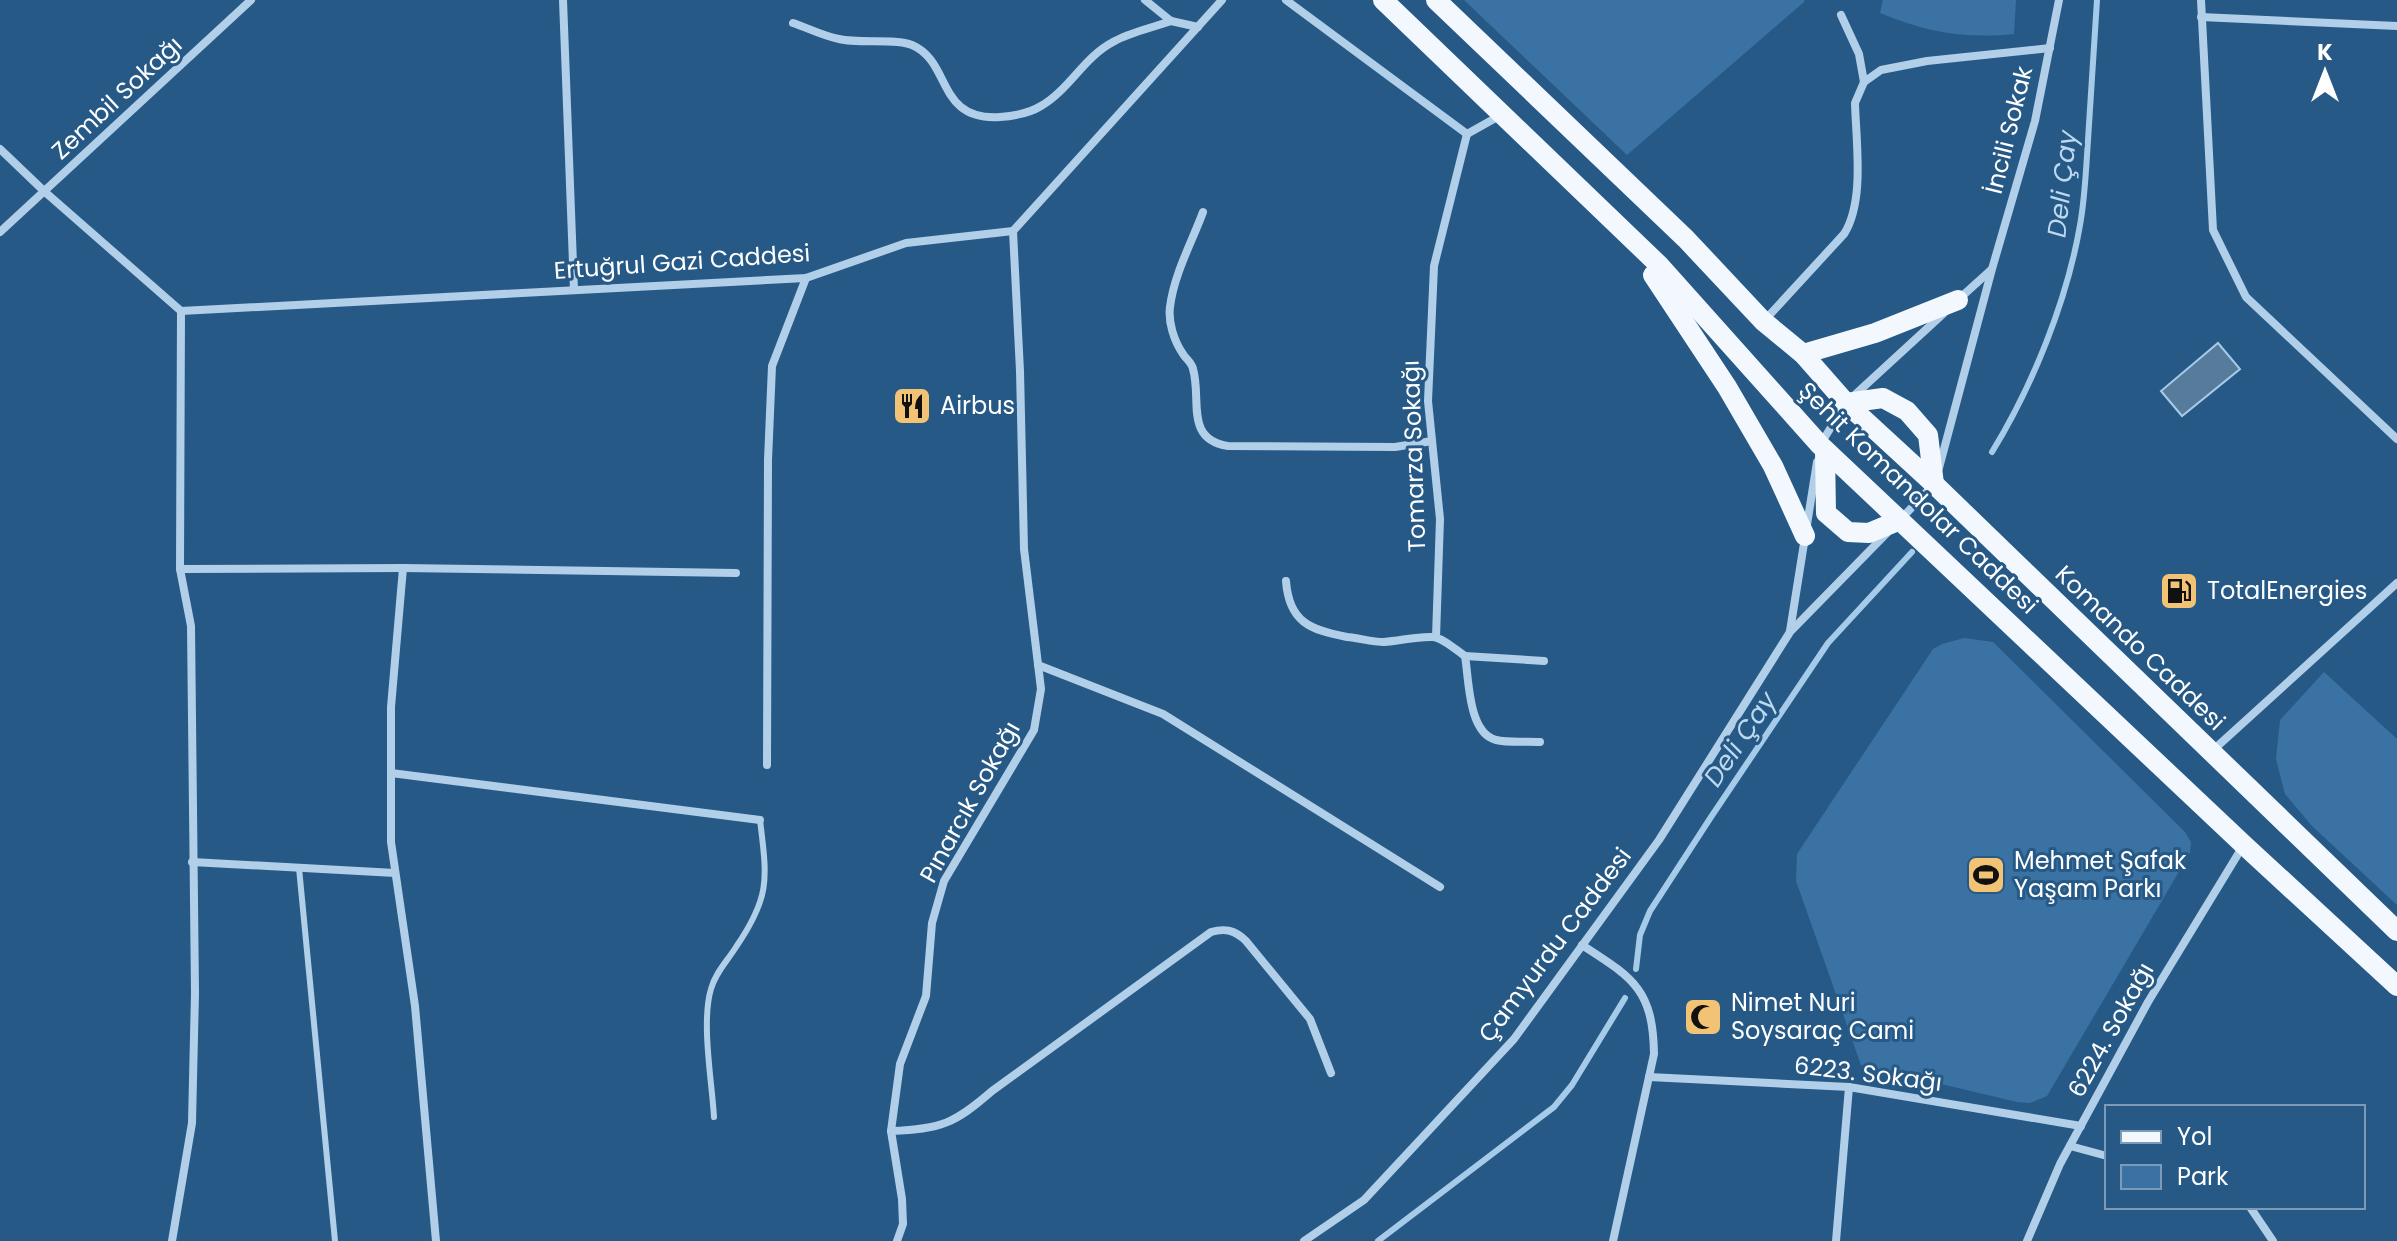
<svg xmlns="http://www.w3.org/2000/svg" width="2397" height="1241" font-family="Poppins,sans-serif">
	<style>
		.green { fill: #3a73a3 }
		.water { fill: #577b9a; stroke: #a5cbe9; stroke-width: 2 }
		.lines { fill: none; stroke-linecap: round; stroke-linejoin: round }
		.stream { stroke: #a5cbe9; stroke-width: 6 }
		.lane { stroke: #b1cfe8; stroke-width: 6 }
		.street { stroke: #b1cfe8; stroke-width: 8 }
		.primary { stroke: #f3f8fe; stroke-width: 20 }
		.labels { text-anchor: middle; stroke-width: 6; stroke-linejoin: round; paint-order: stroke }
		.street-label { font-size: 24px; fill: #fff; stroke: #265986 }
		.poi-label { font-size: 24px; fill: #fff; stroke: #265986; text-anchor: start }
		.water-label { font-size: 26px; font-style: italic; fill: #bcd9f0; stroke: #265986 }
	</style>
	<rect width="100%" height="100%" fill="#265986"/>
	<g class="green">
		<path d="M1464,0H1804V2L1627,155Z"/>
		<path d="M1883,0H2016L2014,34C1966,39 1925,32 1880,13Z"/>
		<path d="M1964,638L1993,642L2185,832L2191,842L2190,853L2047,1096L2030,1103L2017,1102L1861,1065L1796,881L1797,854L1933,649L1942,644Z"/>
		<path d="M2324,672L2397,739V905L2312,826L2285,794L2276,759L2280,720Z"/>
	</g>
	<path class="water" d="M2218,343L2240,369L2182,416L2161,391Z"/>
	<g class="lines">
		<g class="stream">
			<path d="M1992,452C2032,387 2067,301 2080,225C2085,198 2086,169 2088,140C2091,94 2094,47 2097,0"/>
			<path d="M1636,969L1640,935L1650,911L1711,817L1828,643L1912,552"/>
			<path d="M1378,1241L1554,1107L1572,1085L1625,998"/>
		</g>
		<g class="lane">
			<path d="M299,868L335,1241"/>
			<path d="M714,1117C712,1082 701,1022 711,989C715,973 728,960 736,947C771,896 767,878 760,820"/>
		</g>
		<g class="street">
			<path d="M563,0L574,290"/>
			<path d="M1145,0L1171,21L1198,27"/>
			<path d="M1286,0L1467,134"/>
			<path d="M2201,0L2213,230L2246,297L2397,439"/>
			<path d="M1841,15L1859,54L1864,82"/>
			<path d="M2201,17L2397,26"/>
			<path d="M793,23C808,28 823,36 839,39C859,44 895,38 912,45C952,62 936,121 1000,117C1014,116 1028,114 1041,106C1069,90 1084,57 1113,42C1130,32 1152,28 1171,21"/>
			<path d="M1467,134L1501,115"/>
			<path d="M0,149L45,192L181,311"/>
			<path d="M1203,212C1192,242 1174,274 1170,307C1168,322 1174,341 1183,354C1186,359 1192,363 1193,369C1202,399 1184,439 1228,446L1395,447L1432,441"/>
			<path d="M0,232L251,0"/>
			<path d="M1960,298L1991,270"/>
			<path d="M181,311L806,278L906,243L1013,231L1222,0"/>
			<path d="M1764,321L1844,234C1865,201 1856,142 1855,103L1864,82L1881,70L1927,61L2050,48"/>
			<path d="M1820,445L1846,403L1944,313"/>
			<path d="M1939,468L1992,269L2035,121L2059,0"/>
			<path d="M1899,521L1934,484"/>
			<path d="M403,568L391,707V842L415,1006L436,1241"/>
			<path d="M180,569L403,568L736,573"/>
			<path d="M1286,581C1289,622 1310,630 1347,637C1359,638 1372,642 1384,642C1400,641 1417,636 1433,637C1443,638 1456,650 1465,656C1469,679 1468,733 1496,740C1509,743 1526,741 1540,742"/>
			<path d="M1790,631L1817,462"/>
			<path d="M1436,637L1440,519L1428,401L1434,266L1467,134"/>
			<path d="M1465,656L1544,661"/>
			<path d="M1038,665L1163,714L1440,887"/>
			<path d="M2211,752L2397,583"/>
			<path d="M767,765L768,460L772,366L806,278"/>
			<path d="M391,773L760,820"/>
			<path d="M192,862L395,873"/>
			<path d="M1582,945C1633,978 1653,989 1654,1054L1613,1241"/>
			<path d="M1649,1077L1849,1087L2081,1126"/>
			<path d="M891,1131C941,1129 954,1124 992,1091L1211,932C1225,928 1235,930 1246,941L1310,1019L1331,1073"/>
			<path d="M2070,1146L2107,1156"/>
			<path d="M2250,1207L2273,1241"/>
			<path d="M172,1241L192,1123L195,993L191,626L180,569L181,311"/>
			<path d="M897,1241L903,1224L902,1199L891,1131L900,1064L926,996L932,923L944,881L1034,730L1041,689L1024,549L1020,371L1013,231"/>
			<path d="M1304,1241L1364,1200L1514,1039L1659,840L1790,632L1887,533"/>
			<path d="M1836,1241L1849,1087"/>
			<path d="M2027,1241L2060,1164L2148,1002L2243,846"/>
		</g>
		<g class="primary">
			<path d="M1383,0L1659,265L1820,445L2244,845L2397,986"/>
			<path d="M1436,0L1686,239L1763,321L1803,354L1846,403L1934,484L2397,931"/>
			<path d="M1653,275L1727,387L1773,466L1805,536"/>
			<path d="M1803,354L1875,333L1958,300"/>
			<path d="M1846,403L1883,398L1907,411L1928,435L1934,484"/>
			<path d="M1825,450L1826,513L1848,532L1869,533L1900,520"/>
		</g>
	</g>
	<defs>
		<g id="restaurant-square" transform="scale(2)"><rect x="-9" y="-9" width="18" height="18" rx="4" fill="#f2c275" stroke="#265986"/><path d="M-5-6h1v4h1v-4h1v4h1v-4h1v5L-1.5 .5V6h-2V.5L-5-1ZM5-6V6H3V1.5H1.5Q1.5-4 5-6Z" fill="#111"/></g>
		<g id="fuel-square" transform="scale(2)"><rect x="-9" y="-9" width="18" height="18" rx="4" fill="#f2c275" stroke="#265986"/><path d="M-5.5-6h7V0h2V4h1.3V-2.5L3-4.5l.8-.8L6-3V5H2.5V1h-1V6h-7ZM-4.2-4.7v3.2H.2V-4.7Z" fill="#111"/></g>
		<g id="stadium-square" transform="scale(2)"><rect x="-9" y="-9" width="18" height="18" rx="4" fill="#f2c275" stroke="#265986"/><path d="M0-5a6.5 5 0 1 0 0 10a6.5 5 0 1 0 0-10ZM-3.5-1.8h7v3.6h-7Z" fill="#111"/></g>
		<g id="mosque-square" transform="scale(2)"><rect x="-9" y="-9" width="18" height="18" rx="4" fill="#f2c275" stroke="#265986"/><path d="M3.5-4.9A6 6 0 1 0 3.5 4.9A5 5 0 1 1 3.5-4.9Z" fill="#111"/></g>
	</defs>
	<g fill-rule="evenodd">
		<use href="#restaurant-square" x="912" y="406"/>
		<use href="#fuel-square" x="2179" y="591"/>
		<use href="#stadium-square" x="1986" y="875"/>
		<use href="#mosque-square" x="1703" y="1017"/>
	</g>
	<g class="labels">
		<g class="street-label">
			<text transform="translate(117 98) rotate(-43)" y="8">Zembil Sokağı</text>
			<text transform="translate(2009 130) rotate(-76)" y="8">İncili Sokak</text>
			<text transform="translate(682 262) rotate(-4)" y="8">Ertuğrul Gazi Caddesi</text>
			<text transform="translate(1414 456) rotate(-92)" y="8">Tomarza Sokağı</text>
			<text transform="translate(1918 498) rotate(44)" y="8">Şehit Komandolar Caddesi</text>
			<text transform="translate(2140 648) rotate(44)" y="8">Komando Caddesi</text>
			<text transform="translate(970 802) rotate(-61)" y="8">Pınarcık Sokağı</text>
			<text transform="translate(1555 945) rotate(-53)" y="8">Çamyurdu Caddesi</text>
			<text transform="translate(2111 1030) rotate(-61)" y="8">6224. Sokağı</text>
			<text transform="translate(1868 1074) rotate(7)" y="8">6223. Sokağı</text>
		</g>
		<g class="poi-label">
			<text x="940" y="414">Airbus</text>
			<text x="2207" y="599">TotalEnergies</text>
			<text x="2014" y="869">Mehmet Şafak<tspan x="2014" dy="28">Yaşam Parkı</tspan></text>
			<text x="1731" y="1011">Nimet Nuri<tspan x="1731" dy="28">Soysaraç Cami</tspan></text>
		</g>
		<g class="water-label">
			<text transform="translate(2062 184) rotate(-84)" y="9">Deli Çay</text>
			<text transform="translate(1740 739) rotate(-56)" y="9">Deli Çay</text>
		</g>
	</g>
	<rect x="2105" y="1105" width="260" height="104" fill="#265986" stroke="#7d9bb6" stroke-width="2"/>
	<rect x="2121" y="1131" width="40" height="12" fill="#f3f8fe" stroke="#7d9bb6" stroke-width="2"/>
	<text x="2177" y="1145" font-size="24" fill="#ffffff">Yol</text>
	<rect x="2121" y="1165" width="40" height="24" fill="#3a73a3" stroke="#7d9bb6" stroke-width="2"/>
	<text x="2177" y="1185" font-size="24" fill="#ffffff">Park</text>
	<g transform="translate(2325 72)" stroke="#265986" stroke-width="6" paint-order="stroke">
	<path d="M0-6L14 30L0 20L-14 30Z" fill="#ffffff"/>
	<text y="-12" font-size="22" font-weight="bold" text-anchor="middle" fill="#ffffff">K</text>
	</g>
</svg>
